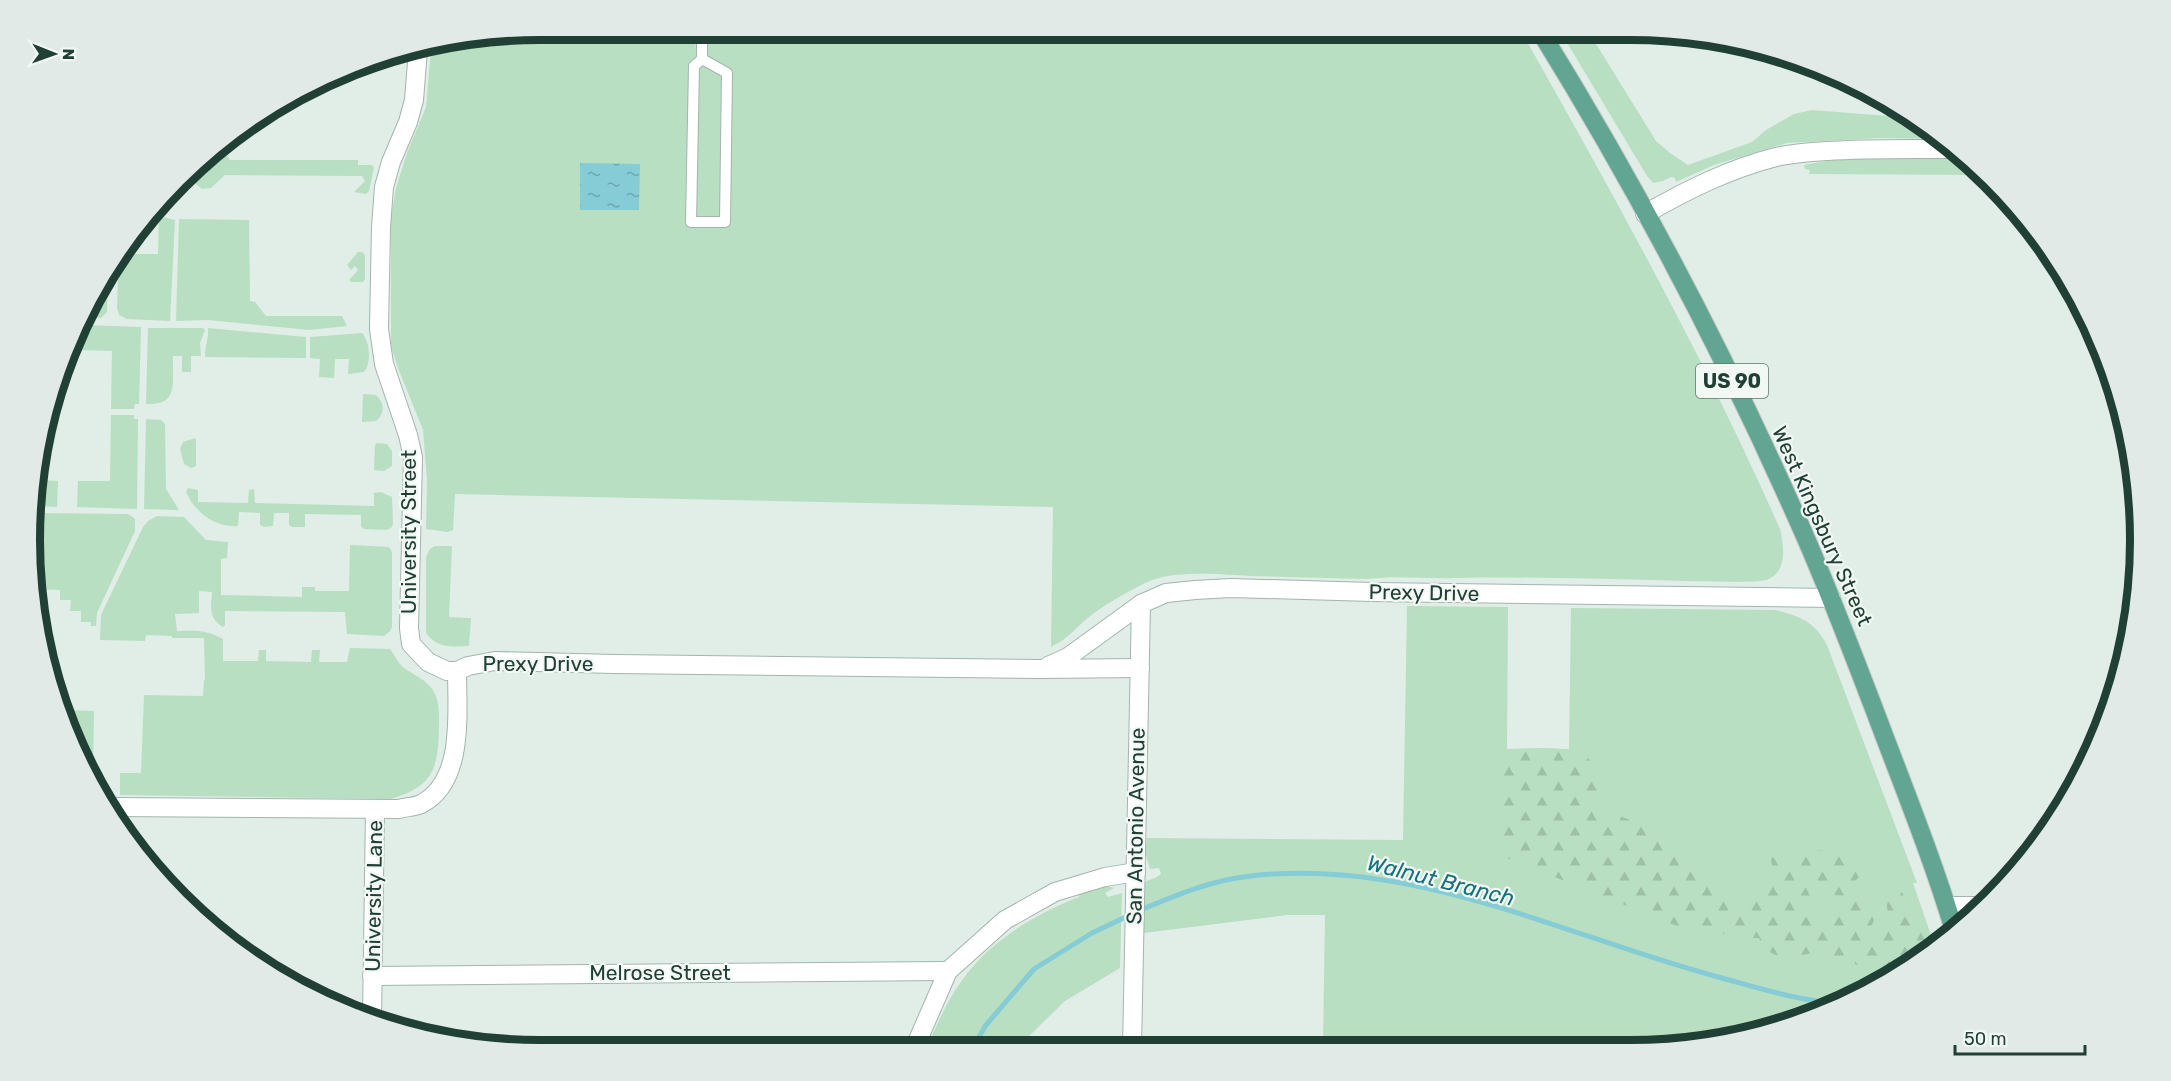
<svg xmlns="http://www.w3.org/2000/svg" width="2171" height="1081" font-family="Rubik,sans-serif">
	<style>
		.green { fill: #b8dfc1 }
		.forest { fill: url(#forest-firs) }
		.water { fill: url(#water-ripples) }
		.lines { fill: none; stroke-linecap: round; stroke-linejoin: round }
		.stream { stroke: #85ccd6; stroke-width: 5 }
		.service-casing { stroke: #a3b5ae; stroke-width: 12 }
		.minor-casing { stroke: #a3b5ae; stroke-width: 20 }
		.primary-casing { stroke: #c1c9c6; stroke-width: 20 }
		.service { stroke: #fff; stroke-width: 10 }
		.minor { stroke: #fff; stroke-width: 18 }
		.primary { stroke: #62a592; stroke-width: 18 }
		.labels { text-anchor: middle; stroke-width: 4.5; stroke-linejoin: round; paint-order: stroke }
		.shield { fill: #f2f9f5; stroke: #5f776f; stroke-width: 1.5 }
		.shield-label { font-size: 20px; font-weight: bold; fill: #203f35 }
		.street-label { font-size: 21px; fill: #203f35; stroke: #f2f9f5 }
		.water-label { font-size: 22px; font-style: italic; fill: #16717f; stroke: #f2f9f5 }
		.rim { fill: none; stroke: #203f35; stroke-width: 8 }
	</style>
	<defs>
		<pattern id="forest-firs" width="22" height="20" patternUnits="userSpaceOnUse" patternTransform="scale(1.5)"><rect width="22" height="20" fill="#b8dfc1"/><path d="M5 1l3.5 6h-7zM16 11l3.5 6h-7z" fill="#9ec0a6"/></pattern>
		<pattern id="water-ripples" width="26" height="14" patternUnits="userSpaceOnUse" patternTransform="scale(1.5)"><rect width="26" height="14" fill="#85ccd6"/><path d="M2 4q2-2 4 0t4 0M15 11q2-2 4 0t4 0" fill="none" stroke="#6ca7ae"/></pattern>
	</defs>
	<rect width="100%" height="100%" fill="#e1ede7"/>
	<g class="green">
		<path d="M536,31H695L696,51H703L706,32L1048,34H1101L1137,31H1521C1613,194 1704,357 1780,529C1784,546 1788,573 1766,580C1759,582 1749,581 1742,582C1646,581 1550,576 1454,578C1425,579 1397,575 1368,579C1330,578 1292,577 1253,576C1222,575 1174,569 1145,583C1124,594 1101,606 1083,622C1070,634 1068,638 1051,647L1053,507L455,494L453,530L448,532L426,529L427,480L423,430L398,368L391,346V217L396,188L407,153L426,107L431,49Z"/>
		<path d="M1560,31H1588L1656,141L1670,153L1688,165L1752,142L1766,130L1794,114L1812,110L1913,118L1945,139L1880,138L1787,143L1714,165L1676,182L1675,178L1671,177L1663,181L1653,183L1647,176Z"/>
		<path d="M219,147L226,148V155L230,160H358V165H372L374,168L369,191L366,194L354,192L365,181L362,176L225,175L211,188L202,189L196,184L195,172Z"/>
		<path d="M1904,156L1964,157L1983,175L1809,174L1810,170L1805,169L1804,165L1837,159Z"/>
		<path d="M159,216L175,220L170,321L127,319L119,315L117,308L119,254H158Z"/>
		<path d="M179,219L249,220L250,301L255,302L266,316H342L347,326L309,330L208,320L176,321Z"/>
		<path d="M358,252H362L365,255V279L363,282H351L349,280L358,270L355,266L351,270L347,265Z"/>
		<path d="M108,271L107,312L101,318L84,317Z"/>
		<path d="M83,325L141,327L139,404H135L134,409H111L112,351L82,350Z"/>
		<path d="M148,328H203L205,330L200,343L201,356H191V372H182V356H173C172,381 180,406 146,404Z"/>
		<path d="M208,328L306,337V358L205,357C205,344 209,339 208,328Z"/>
		<path d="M362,333C370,342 372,363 364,372L348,374L349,359H335L334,378L319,377L320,359L310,358V337Z"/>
		<path d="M363,394L376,395C385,403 385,414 376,421L362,422Z"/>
		<path d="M111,415H134V419H138L137,509L77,507L78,481H110Z"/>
		<path d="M146,419L161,420L165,424L166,489L179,510L144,509Z"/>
		<path d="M195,438L196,441V466L191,468L184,464L180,449L183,442Z"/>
		<path d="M377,443L387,444L392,451V466L384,471L374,470L375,445Z"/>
		<path d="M39,480L58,481L57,507L38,506Z"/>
		<path d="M188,488L198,490V502L248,503L249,490L254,489L255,503L374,506V493L381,492L392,497L393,523L392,527L387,530L364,529L361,526V515L305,514V527H292L289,525V513H274L273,526L264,527L260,525V513L239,512L238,526C215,528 195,512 186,492Z"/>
		<path d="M37,513L128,514L135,519V531L97,613L96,626H91V622H81V611H70L71,600H60V590L35,589Z"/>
		<path d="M157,516L184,517L206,540L228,542L227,558L221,559V595L302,597V587H315V591H349L350,545L389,547L392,552V627L390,631L384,636L347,634L345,612L225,611V625L223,627C208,618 211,607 212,592L199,591V613L175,614L177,631C196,631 204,629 223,639V661H258L259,650H266V661L311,662L312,650H320L319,662H347L350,648L390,649C395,655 397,662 404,668C414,675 425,679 433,690C440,702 439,714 439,727C438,768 434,787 390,799L120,795V773H141L144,695L203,696L204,680H205L204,638H172V636L146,635L145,641L100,640L101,615L143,527L148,521Z"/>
		<path d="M435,546H452L449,617L471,618L469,646C452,647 436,648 426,633V557L430,549Z"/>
		<path d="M1407,606L1508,607L1507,749H1569L1571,608L1775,610C1800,616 1815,622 1827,645L1917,883H1913L1935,947L1914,965L1826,1012L1697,1047L1323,1048L1325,915H1287L1144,933V882L1155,878L1161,874L1159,868L1150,869L1145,852L1147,838L1403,840Z"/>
		<path d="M66,710L94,711L93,772L103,773V789H111V796H104L83,766Z"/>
		<path d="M1112,882L1107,886L1114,888L1105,893L1108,897L1122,893L1120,968L1065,1001L1025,1040L1020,1049H926C937,1025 947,1000 963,979C990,941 1037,913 1079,897V889Z"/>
	</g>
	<path class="forest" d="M1506,749C1531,749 1593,740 1597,774C1599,784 1596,796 1596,806L1649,828L1680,862L1711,887L1714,897L1720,900H1725L1736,911L1745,913L1760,892L1767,891L1770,878L1778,873L1772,865L1770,855L1777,850L1786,851L1794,857C1800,855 1807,850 1813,850C1830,850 1847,856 1860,867L1861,875L1854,882L1846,880L1841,883L1847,893L1843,896C1826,896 1817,883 1803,875L1800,880L1806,888L1823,921L1831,920L1830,914L1834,909L1842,911L1858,899C1862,899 1865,899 1868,901C1878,906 1876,921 1870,927L1875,930L1883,929C1891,912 1887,905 1882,888L1890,881L1901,890L1927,945C1911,971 1891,976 1862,967C1856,966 1851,960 1845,959C1840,958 1832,961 1826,962L1815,953C1793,956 1769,963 1759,938H1745L1736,933L1729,935L1712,930L1697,934L1497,854V764Z"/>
	<path class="water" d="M580,163L640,164L639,210H580Z"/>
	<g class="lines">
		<g class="stream">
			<path d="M1138,911C1174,896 1211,880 1251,876C1413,857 1565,936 1718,977C1759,988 1799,1001 1842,1004"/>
			<path d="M972,1049L986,1025L1034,969L1092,933L1130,915"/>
		</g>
		<g class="service-casing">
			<path id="service" d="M702,59L727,73L725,222H691L694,66L702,59V30"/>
		</g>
		<g class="minor-casing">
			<g id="minor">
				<path d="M418,50L414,100L408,122L391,162L384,187L381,227L379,329L384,364L408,435L413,457L409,628L411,644L428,662L447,671H457L468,666L495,661L614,664L1039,669L1140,668"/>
				<path d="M1645,214C1687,190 1729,169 1776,157C1793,153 1810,152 1827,151C1870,148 1913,149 1956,149"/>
				<path d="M1048,666L1068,657L1141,604L1166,593L1195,590L1231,588L1372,592L1831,598"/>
				<path d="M112,807L399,809C406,807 415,807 421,804C465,782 457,711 457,671"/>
				<path d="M1947,906H1981"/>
				<path d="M372,976L948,971"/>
				<path d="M372,1020L375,809"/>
				<path d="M1132,1048L1141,604"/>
				<path d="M914,1049L948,971L1005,920L1055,892L1105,877L1136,872"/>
			</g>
		</g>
		<g class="primary-casing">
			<path id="primary" d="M1540,31C1639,191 1728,361 1804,534C1830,593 1853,654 1876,714C1903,786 1932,857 1954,930"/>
		</g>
		<use href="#service" class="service"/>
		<use href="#minor" class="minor"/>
		<use href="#primary" class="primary"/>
	</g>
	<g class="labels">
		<rect class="shield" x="1696" y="364" width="72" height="34" rx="4.5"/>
		<g class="shield-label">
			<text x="1732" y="388">US 90</text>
		</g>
		<g class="street-label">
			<text transform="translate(1822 526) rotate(66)" y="7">West Kingsbury Street</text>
			<text transform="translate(409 532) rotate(-90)" y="7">University Street</text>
			<text transform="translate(1424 593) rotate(1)" y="7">Prexy Drive</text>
			<text x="538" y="671">Prexy Drive</text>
			<text transform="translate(1136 826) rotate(-89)" y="7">San Antonio Avenue</text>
			<text transform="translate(374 896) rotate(-89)" y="7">University Lane</text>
			<text x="660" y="980">Melrose Street</text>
		</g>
		<g class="water-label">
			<text transform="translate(1441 880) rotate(14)" y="8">Walnut Branch</text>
		</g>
	</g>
	<path d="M0 0H2171V1081H0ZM540 40H1630A500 500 0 0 1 2130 540V540A500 500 0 0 1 1630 1040H540A500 500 0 0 1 40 540V540A500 500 0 0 1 540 40Z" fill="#e1eae6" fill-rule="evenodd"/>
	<path class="rim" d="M540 40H1630A500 500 0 0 1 2130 540V540A500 500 0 0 1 1630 1040H540A500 500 0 0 1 40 540V540A500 500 0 0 1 540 40Z"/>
	<g transform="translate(54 54) rotate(91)" stroke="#f2f9f5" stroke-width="4.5" paint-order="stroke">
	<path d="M0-4.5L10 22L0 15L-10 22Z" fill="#203f35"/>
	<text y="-9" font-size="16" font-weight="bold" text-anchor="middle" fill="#203f35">N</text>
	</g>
	<path d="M1955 1045v9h130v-9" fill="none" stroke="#203f35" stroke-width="3"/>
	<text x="1964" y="1045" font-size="18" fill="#203f35" stroke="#f2f9f5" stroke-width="4.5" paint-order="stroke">50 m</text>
</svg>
